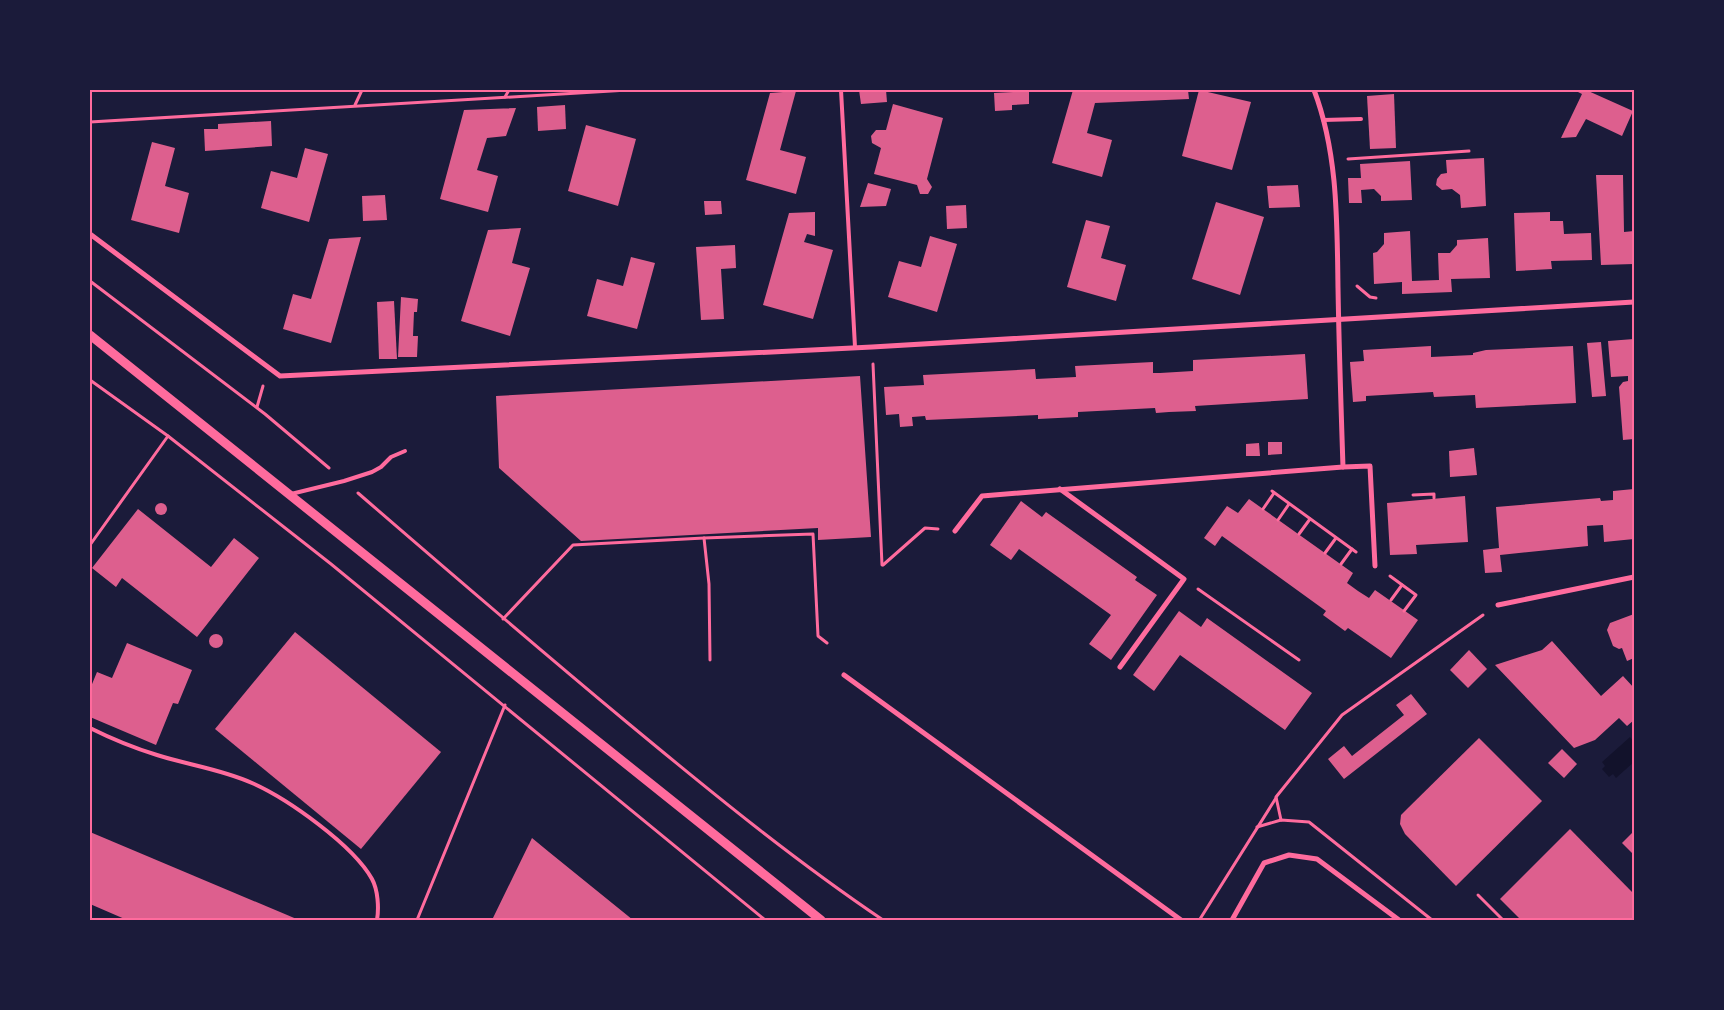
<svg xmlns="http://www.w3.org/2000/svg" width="1724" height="1010" font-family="Spectral,serif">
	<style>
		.water { fill: #12122b }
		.building { fill: #dd5f8e }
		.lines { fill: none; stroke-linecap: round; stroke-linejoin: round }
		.path { stroke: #ff6b9d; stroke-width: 3 }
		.service { stroke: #ff6b9d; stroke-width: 4 }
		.minor { stroke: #ff6b9d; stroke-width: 5 }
		.tertiary { stroke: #ff6b9d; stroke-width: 9 }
		.neatline { fill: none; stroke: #ff6b9d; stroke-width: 2 }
	</style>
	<rect width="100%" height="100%" fill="#1b1b3a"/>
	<path class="water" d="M1630,737L1634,742V762L1616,778L1613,774L1609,777L1602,769L1605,766L1602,762Z"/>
	<g class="building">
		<path d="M859,90H886L887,102L861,104Z"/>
		<path d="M1073,90H1188L1189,99L1095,103L1087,133L1112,140L1102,177L1052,163Z"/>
		<path d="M1199,90L1251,102L1232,170L1182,156Z"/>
		<path d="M1574,90H1586L1633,111L1622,136L1586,119L1576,137L1561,138L1582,94Z"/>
		<path d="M796,91L780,150L806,157L796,194L746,180L770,93Z"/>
		<path d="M1029,91V104L1012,105V110L995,111L994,93Z"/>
		<path d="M1394,94L1396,148L1370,149L1367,96Z"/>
		<path d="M893,104L943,118L927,179L932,187L928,194H920L917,185L874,174L881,148L872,143L871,136L876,130H886Z"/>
		<path d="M565,105L566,129L538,131L537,107Z"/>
		<path d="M516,108L506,136L487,138L477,170L498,176L488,212L440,199L464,110Z"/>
		<path d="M271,121L272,146L205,151L204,129H218V124Z"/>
		<path d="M586,125L636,139L618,206L568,191Z"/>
		<path d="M152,142L175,148L165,186L189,193L179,233L131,220Z"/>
		<path d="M305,148L328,154L309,222L261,208L271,171L297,178Z"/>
		<path d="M1484,158L1486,206L1461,208L1460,195L1452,189L1442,190L1436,185L1437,179L1441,174L1447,173L1446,160Z"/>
		<path d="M1410,161L1412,200L1381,201V196L1374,189L1361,190L1362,203H1349L1348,178H1361L1360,164Z"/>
		<path d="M1596,175H1623L1624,232L1634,231V264L1601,265Z"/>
		<path d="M868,183L891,189L886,206L860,207Z"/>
		<path d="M1298,185L1300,207L1269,208L1267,186Z"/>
		<path d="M385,195L387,220L363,221L362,196Z"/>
		<path d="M704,201H721L722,214L705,215Z"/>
		<path d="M1216,202L1264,217L1240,295L1192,279Z"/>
		<path d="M966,205L967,228L947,229L946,206Z"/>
		<path d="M815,212V236L807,234L804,242L833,250L813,319L763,305L789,213Z"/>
		<path d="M1550,212V221H1563L1564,234L1591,233L1592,260L1551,261L1552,269L1516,271L1514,213Z"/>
		<path d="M1086,220L1110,226L1101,258L1126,265L1116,301L1067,287Z"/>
		<path d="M521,228L512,263L530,268L510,336L461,321L488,230Z"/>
		<path d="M1410,231L1412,281L1439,280L1438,253H1450L1457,245V240L1488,238L1490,278L1451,279L1452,292L1402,294V282L1374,284L1373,253L1377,252L1384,244V233Z"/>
		<path d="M930,236L957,244L937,312L888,297L899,261L921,267Z"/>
		<path d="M361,237L331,343L283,329L293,294L311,299L329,239Z"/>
		<path d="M735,245L736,268L721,269L724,319L701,320L696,247Z"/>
		<path d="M631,257L655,263L637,329L587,316L597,279L623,286Z"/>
		<path d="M401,297L418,299L417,312H414L413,336H418L417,357H398Z"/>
		<path d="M394,301L397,359H379L377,302Z"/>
		<path d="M1634,339V439L1623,440L1619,387L1623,382L1628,381V376L1611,377L1608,341Z"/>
		<path d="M1601,342L1606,396L1592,397L1587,343Z"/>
		<path d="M1431,346V357L1473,355V353L1486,350L1573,346L1576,403L1476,408L1475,395L1434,397L1433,392L1366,396V401L1353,402L1350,362L1364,361L1363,350Z"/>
		<path d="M1305,354L1308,399L1195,406L1196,411L1169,412L1156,413L1155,408L1078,412V417L1038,419V415L926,420L925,416L912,417L913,426L900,427L899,414L886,415L884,387L924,385L923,375L1035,369L1036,379L1076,377L1075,366L1153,362V373H1160L1193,371V360Z"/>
		<path d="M860,376L871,537L818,540V528L581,541L499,468L496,396Z"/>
		<path d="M1268,442H1282V454L1268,455Z"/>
		<path d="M1259,443L1260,456H1246V444Z"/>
		<path d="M1474,448L1477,475L1450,477L1449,451Z"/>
		<path d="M1634,489V539L1604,542L1603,525L1587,526L1588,546L1500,555L1502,572L1485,573L1483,550L1499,548L1496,507L1600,498L1601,501L1613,500V491Z"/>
		<path d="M1465,496L1468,542L1416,545L1417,554L1390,555L1387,503Z"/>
		<path d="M1249,499L1353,573L1347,583L1358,591L1369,598L1375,590L1418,620L1391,658L1348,628L1345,631L1323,615L1326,611L1222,536L1215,546L1204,538L1227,506L1238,513Z"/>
		<path d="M1021,501L1042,517L1046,512L1137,577L1135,580L1157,595L1111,660L1089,644L1111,615L1019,549L1011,560L990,545Z"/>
		<circle cx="161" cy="509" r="6"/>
		<path d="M138,509L211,567L234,538L259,558L197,637L122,578L116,587L92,568Z"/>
		<path d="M1179,611L1201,627L1207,618L1312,693L1285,730L1180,655L1154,691L1133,675Z"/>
		<path d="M1634,614V658L1627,661L1622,648L1619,649L1613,646L1607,630L1610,623Z"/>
		<path d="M295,632L441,752L361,849L215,729Z"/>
		<circle cx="216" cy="641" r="7"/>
		<path d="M1552,641L1601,696L1623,676L1634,688V720L1627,726L1619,718L1595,740L1574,748L1495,665L1542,650Z"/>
		<path d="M127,643L192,670L178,704L173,703L156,745L90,717V689L97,672L112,678Z"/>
		<path d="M1469,650L1487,669L1468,688L1450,670Z"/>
		<path d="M1411,694L1427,714L1344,779L1328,759L1344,746L1352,756L1404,715L1396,705Z"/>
		<path d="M1479,738L1542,801L1456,886L1405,834L1400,824L1401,815L1406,810Z"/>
		<path d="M1562,749L1577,764L1564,778L1548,763Z"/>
		<path d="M1570,829L1634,894V920H1521L1500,899Z"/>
		<path d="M1634,831V855L1622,843Z"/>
		<path d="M90,832L299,920H127L90,904Z"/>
		<path d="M532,838L549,852L633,920H492Z"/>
	</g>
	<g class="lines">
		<g class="path">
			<path d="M505,97L509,90"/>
			<path d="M355,105L362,90"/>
			<path d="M90,122L628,90"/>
			<path d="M1348,159L1469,151"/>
			<path d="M90,281L265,414L329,468"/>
			<path d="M1357,286L1370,297L1376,298"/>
			<path d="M873,364L882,565"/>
			<path d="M90,380L168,436L331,564L765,920"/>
			<path d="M257,407L263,386"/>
			<path d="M1272,491L1356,552"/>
			<path d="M358,493C448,571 538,648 629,724C711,792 794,860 883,920"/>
			<path d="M1413,495L1434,494V498"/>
			<path d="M1263,509L1274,493"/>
			<path d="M1278,520L1289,504"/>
			<path d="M1299,534L1310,519"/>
			<path d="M90,545L168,436"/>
			<path d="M1325,553L1336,538"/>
			<path d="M1341,564L1352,549"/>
			<path d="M883,565L925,528L938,529"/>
			<path d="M1390,576L1416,595L1404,611"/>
			<path d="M1198,589L1299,660"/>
			<path d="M1391,600L1402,585"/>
			<path d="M503,619L573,545L704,538"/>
			<path d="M710,660L709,584L704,538L813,534L818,636L827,643"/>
			<path d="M1281,820L1276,797L1342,715L1483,615"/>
			<path d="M1257,827L1281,820L1309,822L1432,920"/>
			<path d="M1478,895L1503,920"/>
			<path d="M1200,919L1276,798"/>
			<path d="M417,920L505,705"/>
		</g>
		<g class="service">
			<path d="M841,90L855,347"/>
			<path d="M1323,120L1361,119"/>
			<path d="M291,494L344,481L372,472L381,467L391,457L405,451"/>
			<path d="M90,728C112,739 134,748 157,755C188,765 221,769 252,783C288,799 353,845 372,879C378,890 379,908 377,920"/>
		</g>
		<g class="minor">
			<path d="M90,234L280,376L872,347L1634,302"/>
			<path d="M1343,467L1370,466L1375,566"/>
			<path d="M1060,489L1184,579L1120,667"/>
			<path d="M955,531L982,496L1343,467C1341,407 1339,348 1338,288C1337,222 1338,153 1314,90"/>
			<path d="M1498,605L1634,577"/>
			<path d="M844,675L1181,920"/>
			<path d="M1232,920L1264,863L1289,855L1317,859L1399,920"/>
		</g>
		<path class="tertiary" d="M90,335L821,920"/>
	</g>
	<rect width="1724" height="1010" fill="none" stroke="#1b1b3a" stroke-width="182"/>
	<rect x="91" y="91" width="1542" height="828" class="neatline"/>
</svg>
